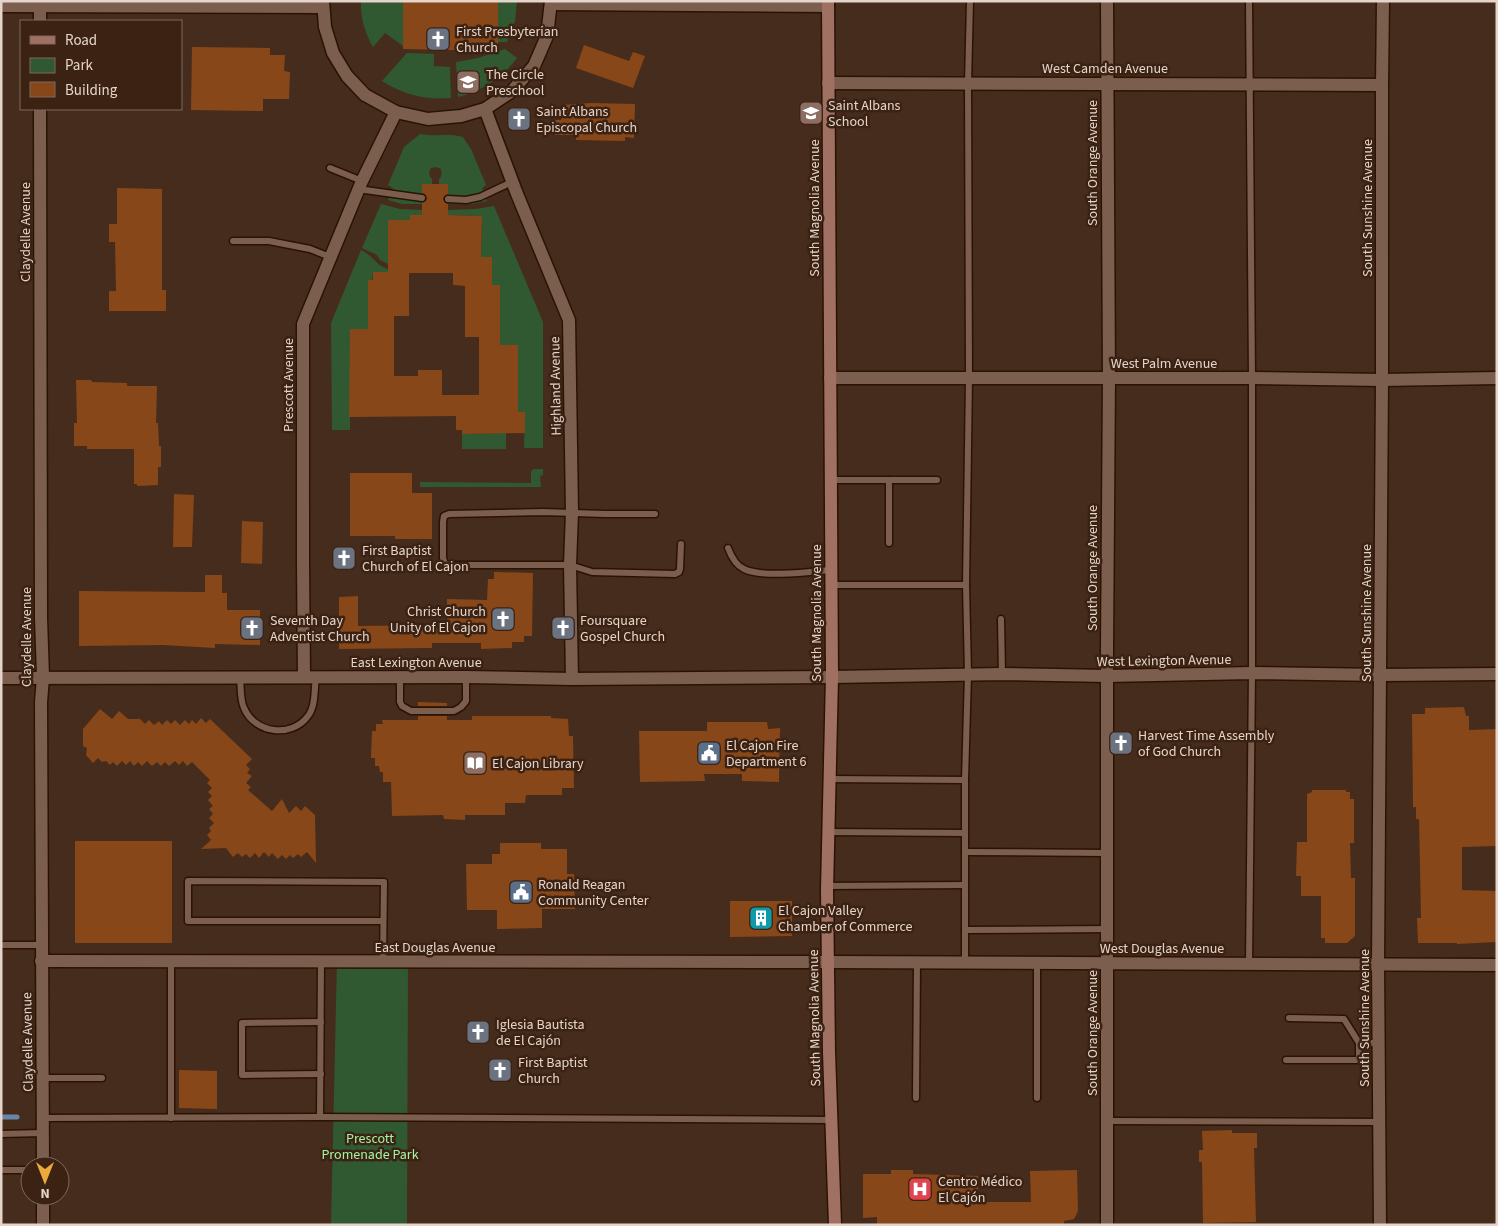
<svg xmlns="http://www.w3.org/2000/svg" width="1498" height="1226" font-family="'Source Sans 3',sans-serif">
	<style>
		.green { fill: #305932 }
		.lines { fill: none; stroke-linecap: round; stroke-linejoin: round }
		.stream { stroke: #6886aa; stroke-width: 5 }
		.building { fill: #884718; fill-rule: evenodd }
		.service-casing { stroke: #2b1304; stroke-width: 9 }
		.minor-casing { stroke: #2b1304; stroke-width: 15 }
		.tertiary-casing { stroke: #2b1304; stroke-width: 15 }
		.secondary-casing { stroke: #2b1304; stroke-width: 15 }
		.service { stroke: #7b5e4d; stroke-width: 6 }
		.minor { stroke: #7b5e4d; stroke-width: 12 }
		.tertiary { stroke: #7b5e4d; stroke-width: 12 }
		.secondary { stroke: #a07163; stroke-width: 12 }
		.labels { text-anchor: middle; stroke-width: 5; stroke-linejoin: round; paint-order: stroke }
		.poi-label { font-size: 14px; fill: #e5d4ca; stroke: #3b2212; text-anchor: start }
		.street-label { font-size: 14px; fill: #e5d4ca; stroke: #3b2212 }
		.park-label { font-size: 14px; fill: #a2f5a4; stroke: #3b2212 }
	</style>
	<rect width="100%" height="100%" fill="#462c1c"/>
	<g class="green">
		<path d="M361,1H403V46L385,33L373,47C365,32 360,18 361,1Z"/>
		<path d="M498,1H517L515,21L507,42H498Z"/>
		<path d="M505,49L517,58C502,78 483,90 458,97L456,62L478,58Z"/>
		<path d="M407,53L434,54V66L450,67L451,98C425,100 404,95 382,81Z"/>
		<path d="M420,134C435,137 449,133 463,137L471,149L486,185L482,188L487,201L473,204H448V184H439V179C442,176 442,174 441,169L436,167L431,168L429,172L430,177L432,179V184H422V204H402L388,200L393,188L388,185L404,147Z"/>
		<path d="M381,204L400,209L422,210V215H410V220L388,264L380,260L377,255L362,248Z"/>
		<path d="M494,206L543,322V448H524L525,412H518V345H500V285H492V257H481L482,216L448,215V210L475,209Z"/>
		<path d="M361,250C374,256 375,265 388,269V272H373L368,329H350V430H332L331,323Z"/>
		<path d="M506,433V449H462V434Z"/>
		<path d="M534,469H543V475L540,476L541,487H420V482L531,483V471Z"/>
		<path d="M337,961H408L407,1225H331Z"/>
	</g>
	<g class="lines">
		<path class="stream" d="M1,1117H17"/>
	</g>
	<g class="building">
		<path d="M403,1H498V51L403,49Z"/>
		<path d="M584,45L629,61L633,52L645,56L633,88L576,68Z"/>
		<path d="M192,47L270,48V55H285L284,71L290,72L289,99H263V111L191,110Z"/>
		<path d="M591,103L635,104L634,138L625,137V141L576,140V135H555V120H561L562,105Z"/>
		<path d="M422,184H448V194L444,196L443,199L445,203L448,204V215L482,216L481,257H492V285H500V345H518V412H525V433L462,434V430H456V416L349,417L350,329H368V280H373V272H388V220H410V215H422V203L426,201L427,198L425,194L422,193ZM409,273H453V285L465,286V337H479V395H442V370H418V376H394V316H409Z"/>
		<path d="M117,188L162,189V290H166V311H109V291H116L115,242H109V224H117Z"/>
		<path d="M76,380H91L92,382L127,383V386H157L156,423H158L159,446H161V467H158V485L137,486V484H134V449H87V446H74V423H77Z"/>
		<path d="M350,473H412V493H432V539H395V536H350Z"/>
		<path d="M174,494L194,495L192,547H173Z"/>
		<path d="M242,521L263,522L262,564L241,563Z"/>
		<path d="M494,572L533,573L532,636H524V642H512V648L481,649V643H432V648L339,649V597L358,596V626L447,625V599L487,600L488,579H494Z"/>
		<path d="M205,575H222V593H227V610H260V645L215,644V648L163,645L79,646V591L205,592Z"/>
		<path d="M418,702L447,703V706H418Z"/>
		<path d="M1464,707L1466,716H1469V730L1497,729V846L1462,847V890L1497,891V942L1457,944V943H1418L1417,918H1421L1419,819H1416V807H1413L1412,714H1425V708Z"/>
		<path d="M100,709L112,719L119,711L128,719H140L145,724L149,720L154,725L159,721L162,725L167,720L171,724L175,720L180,725L185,720L189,724L192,720L196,724L201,718L206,723L210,719L252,759L246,765L250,769L247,773L252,776L246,783L251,787L248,790L272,811L282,799L289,813L296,806L301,811L305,806L315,815L316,863L307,852L301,857L298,854L293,858L290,855L286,859L282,855L278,859L272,853L269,857L264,852L259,858L255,853L250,858L246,854L242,857L238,853L233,857L226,848L201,849L211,840L207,835L211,831L209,828L214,823L209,818L213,814L209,809L213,806L208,800L212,796L208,792L212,788L207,783L210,780L192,762L187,766L183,761L179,765L175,761L169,766L165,762L161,766L157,762L152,766L147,761L142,766L138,762L134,766L130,761L126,765L122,761L117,766L113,762L110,765L106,761L102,762L98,758L93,763L86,755L87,748L83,746V729Z"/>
		<path d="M418,716H447V720H472V716H551V718L568,719L569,736H573L574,788H562V795H526L525,803H505V815H465V820L444,819L443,815L392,816L391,782H383V772H380L379,766H375V758H371L372,731H376V724H383L382,720H418Z"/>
		<path d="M707,722H767L768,729L780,728L779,782L742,781V774H704L705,781L640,782L639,731H707Z"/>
		<path d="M1312,790H1346V792H1350V799H1354V843H1350L1351,878H1355V936L1347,943H1325V938H1321V896H1301V876H1296L1297,842H1307V794L1312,792Z"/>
		<rect x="75" y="841" width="97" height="102"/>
		<path d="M500,843H541V849H567V874H574L575,909H542V928L497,929V910H467L466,864H492V854H500Z"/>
		<path d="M730,901H792V936L730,937Z"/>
		<path d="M179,1070L217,1071V1109L179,1108Z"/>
		<path d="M1232,1130V1133H1257V1148H1254L1256,1222L1203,1223L1202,1162H1199V1150H1203L1202,1131Z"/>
		<path d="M891,1170H913V1174L978,1176V1202H1031L1030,1171L1077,1170L1078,1211L1074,1219L1064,1221V1225H877V1217L863,1218V1174H891Z"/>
	</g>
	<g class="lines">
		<g class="service-casing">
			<g id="service">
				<path d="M330,168L362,181"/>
				<path d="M358,189L422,198"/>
				<path d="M448,199L466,200L480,197L512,182"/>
				<path d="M233,241H269L310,249L330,257"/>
				<path d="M830,480H937"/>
				<path d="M889,480V543"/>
				<path d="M655,514H605L543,512L449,514L444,516L443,522V558L445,564L451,565H570L592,572L675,574L679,572L680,569L681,544"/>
				<path d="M728,548C731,556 735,565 744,569C762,578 809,572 830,570"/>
				<path d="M830,585H966"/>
				<path d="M1001,619L1002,674"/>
				<path d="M240,677C241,687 240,700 244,708C255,734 292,738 308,716C316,706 314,689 316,677"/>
				<path d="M400,677V702L402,706L411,711H454L461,707L466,701V677"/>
				<path d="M829,779L965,780"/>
				<path d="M827,832L965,833"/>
				<path d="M965,852L1107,853"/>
				<path d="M827,886L965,885"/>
				<path d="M965,930L1107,929"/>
				<path d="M1,945H41"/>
				<path d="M171,961V1118"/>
				<path d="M383,962L384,882L188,881V921H383"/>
				<path d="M965,963V780L968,674L966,585L969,378L968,83L970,1"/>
				<path d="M1037,963V1098"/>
				<path d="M1249,964L1252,673V378L1249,1"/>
				<path d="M1289,1018L1344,1019L1359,1043H1378"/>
				<path d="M321,1022L242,1023V1075L321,1074"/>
				<path d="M1286,1060H1359V1043"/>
				<path d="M43,1078H102"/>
				<path d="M916,1098L917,963"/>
				<path d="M320,1117L321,961"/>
				<path d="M43,1118L320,1117L831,1120"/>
				<path d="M1107,1121L1379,1122"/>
				<path d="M1,1134L43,1133"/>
				<path d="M1,1170H30"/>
			</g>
		</g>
		<g class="minor-casing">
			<g id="minor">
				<path d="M40,1V21"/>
				<path d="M1107,1L1109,378L1107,648V1225"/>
				<path d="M551,4L828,6"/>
				<path d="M1,6L323,7"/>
				<path d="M828,83L1382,85"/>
				<path d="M40,109L41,618L43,677L41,702L43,1166"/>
				<path d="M830,378H1252L1382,380L1497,378"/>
				<path d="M41,961L828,962"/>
				<path d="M43,1196V1225"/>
				<path d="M1380,1225L1378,964L1382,380V85L1383,1"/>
			</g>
		</g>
		<g class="tertiary-casing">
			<g id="tertiary">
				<path d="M323,1L325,27L333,53L347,76L365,95L396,112L428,119L461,116L485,109L512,91L534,66L547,36L551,1"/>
				<path d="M485,109L517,194L569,320L572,512L570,565L572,679"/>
				<path d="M304,677L303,563V324L362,181L396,112"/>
				<path d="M1,678L466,677L572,679L832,677L1002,674L1107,676L1252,673L1381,675L1497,674"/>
				<path d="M828,962L1497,965"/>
			</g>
		</g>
		<g class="secondary-casing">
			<path id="secondary" d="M828,1L832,677L827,890L829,1052L835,1225"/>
		</g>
		<use href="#service" class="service"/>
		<use href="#minor" class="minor"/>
		<use href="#tertiary" class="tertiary"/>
		<use href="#secondary" class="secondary"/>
	</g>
	<defs>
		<g id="church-square" transform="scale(1.25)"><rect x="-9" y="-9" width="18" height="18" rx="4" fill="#6b7280" stroke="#3b2212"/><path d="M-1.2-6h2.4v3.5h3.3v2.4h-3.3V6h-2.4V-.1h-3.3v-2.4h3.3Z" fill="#fff"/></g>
		<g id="school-square" transform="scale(1.25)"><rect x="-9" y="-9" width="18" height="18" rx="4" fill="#8d6e63" stroke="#3b2212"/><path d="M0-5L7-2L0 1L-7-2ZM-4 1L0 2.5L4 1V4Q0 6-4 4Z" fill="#fff"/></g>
		<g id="civic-square" transform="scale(1.25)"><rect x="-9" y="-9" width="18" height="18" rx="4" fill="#5c6f8a" stroke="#3b2212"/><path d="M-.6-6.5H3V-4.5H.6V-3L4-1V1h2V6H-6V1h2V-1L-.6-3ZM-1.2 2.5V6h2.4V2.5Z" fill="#fff"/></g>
		<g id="library-square" transform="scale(1.25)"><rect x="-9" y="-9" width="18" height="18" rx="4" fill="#8d6e63" stroke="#3b2212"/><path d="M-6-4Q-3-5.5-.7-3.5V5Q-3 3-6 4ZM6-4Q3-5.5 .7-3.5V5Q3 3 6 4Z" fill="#fff"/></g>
		<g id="building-square" transform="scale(1.25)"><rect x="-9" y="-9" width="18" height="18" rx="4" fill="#0f9aa8" stroke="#3b2212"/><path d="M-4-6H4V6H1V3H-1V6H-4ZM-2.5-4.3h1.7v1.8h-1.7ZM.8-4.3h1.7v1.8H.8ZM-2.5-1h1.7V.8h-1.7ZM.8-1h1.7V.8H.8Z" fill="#fff"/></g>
		<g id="hospital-square" transform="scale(1.25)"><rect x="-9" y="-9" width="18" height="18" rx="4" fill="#e0444e" stroke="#3b2212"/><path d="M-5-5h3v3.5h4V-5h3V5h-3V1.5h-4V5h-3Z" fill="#fff"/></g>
	</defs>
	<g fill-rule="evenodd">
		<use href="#church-square" x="438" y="39"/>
		<use href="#school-square" x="468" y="82"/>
		<use href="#school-square" x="811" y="113"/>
		<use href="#church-square" x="519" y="119"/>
		<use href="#church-square" x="344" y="558"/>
		<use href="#church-square" x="503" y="619"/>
		<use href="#church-square" x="252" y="628"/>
		<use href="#church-square" x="563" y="628"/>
		<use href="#church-square" x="1121" y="743"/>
		<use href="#civic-square" x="709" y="753"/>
		<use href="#library-square" x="475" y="763"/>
		<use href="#civic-square" x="521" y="892"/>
		<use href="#building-square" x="761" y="918"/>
		<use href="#church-square" x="478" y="1032"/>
		<use href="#church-square" x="500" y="1070"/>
		<use href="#hospital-square" x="920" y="1189"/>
	</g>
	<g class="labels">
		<g class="poi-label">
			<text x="456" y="36">First Presbyterian<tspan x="456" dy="16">Church</tspan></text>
			<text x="486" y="79">The Circle<tspan x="486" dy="16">Preschool</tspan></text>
			<text x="828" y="110">Saint Albans<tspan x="828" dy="16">School</tspan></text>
			<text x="536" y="116">Saint Albans<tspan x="536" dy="16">Episcopal Church</tspan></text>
			<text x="362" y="555">First Baptist<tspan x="362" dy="16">Church of El Cajon</tspan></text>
			<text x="486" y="616" text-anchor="end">Christ Church<tspan x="486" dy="16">Unity of El Cajon</tspan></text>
			<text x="270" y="625">Seventh Day<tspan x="270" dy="16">Adventist Church</tspan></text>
			<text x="580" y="625">Foursquare<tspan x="580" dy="16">Gospel Church</tspan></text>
			<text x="1138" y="740">Harvest Time Assembly<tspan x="1138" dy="16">of God Church</tspan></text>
			<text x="726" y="750">El Cajon Fire<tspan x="726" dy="16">Department 6</tspan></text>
			<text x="492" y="768">El Cajon Library</text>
			<text x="538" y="889">Ronald Reagan<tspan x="538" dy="16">Community Center</tspan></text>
			<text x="778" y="915">El Cajon Valley<tspan x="778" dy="16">Chamber of Commerce</tspan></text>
			<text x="496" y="1029">Iglesia Bautista<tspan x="496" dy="16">de El Cajón</tspan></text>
			<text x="518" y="1067">First Baptist<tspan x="518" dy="16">Church</tspan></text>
			<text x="938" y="1186">Centro Médico<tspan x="938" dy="16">El Cajón</tspan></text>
		</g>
		<g class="street-label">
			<text x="1105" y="73">West Camden Avenue</text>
			<text transform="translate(1092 163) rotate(-90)" y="5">South Orange Avenue</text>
			<text transform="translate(814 208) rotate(-90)" y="5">South Magnolia Avenue</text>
			<text transform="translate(1367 208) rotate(-90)" y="5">South Sunshine Avenue</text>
			<text transform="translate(25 232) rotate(-90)" y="5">Claydelle Avenue</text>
			<text x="1164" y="368">West Palm Avenue</text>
			<text transform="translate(288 385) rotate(-90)" y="5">Prescott Avenue</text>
			<text transform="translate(555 386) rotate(-91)" y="5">Highland Avenue</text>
			<text transform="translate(1092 568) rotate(-90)" y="5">South Orange Avenue</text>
			<text transform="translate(816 613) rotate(-90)" y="5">South Magnolia Avenue</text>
			<text transform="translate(1366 613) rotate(-90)" y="5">South Sunshine Avenue</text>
			<text transform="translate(26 637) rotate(-90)" y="5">Claydelle Avenue</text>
			<text transform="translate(1164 660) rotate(-1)" y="5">West Lexington Avenue</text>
			<text x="416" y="667">East Lexington Avenue</text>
			<text x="435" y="952">East Douglas Avenue</text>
			<text x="1162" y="953">West Douglas Avenue</text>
			<text transform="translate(814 1018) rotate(-91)" y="5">South Magnolia Avenue</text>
			<text transform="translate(1364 1018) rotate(-90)" y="5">South Sunshine Avenue</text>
			<text transform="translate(1092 1033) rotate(-90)" y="5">South Orange Avenue</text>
			<text transform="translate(27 1042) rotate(-91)" y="5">Claydelle Avenue</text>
		</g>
		<g class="park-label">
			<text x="370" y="1143">Prescott<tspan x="370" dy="16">Promenade Park</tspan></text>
		</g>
	</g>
	<rect width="1498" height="1226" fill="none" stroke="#e5d4ca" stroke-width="5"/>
	<rect x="20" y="20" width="162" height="90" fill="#3b2212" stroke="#7f695c"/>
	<rect x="30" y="36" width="25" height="8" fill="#a07163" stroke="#7f695c"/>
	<text x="65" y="45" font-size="15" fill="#e5d4ca">Road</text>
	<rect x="30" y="58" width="25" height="15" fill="#305932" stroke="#7f695c"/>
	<text x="65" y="70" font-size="15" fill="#e5d4ca">Park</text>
	<rect x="30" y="82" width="25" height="15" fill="#884718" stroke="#7f695c"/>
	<text x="65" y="95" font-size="15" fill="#e5d4ca">Building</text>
	<g transform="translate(45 1181) rotate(180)"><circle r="24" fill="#3b2212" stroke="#7f695c"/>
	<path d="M0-4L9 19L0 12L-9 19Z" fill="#ebaa39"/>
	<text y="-8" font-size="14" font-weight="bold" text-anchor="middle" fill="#e5d4ca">N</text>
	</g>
</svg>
